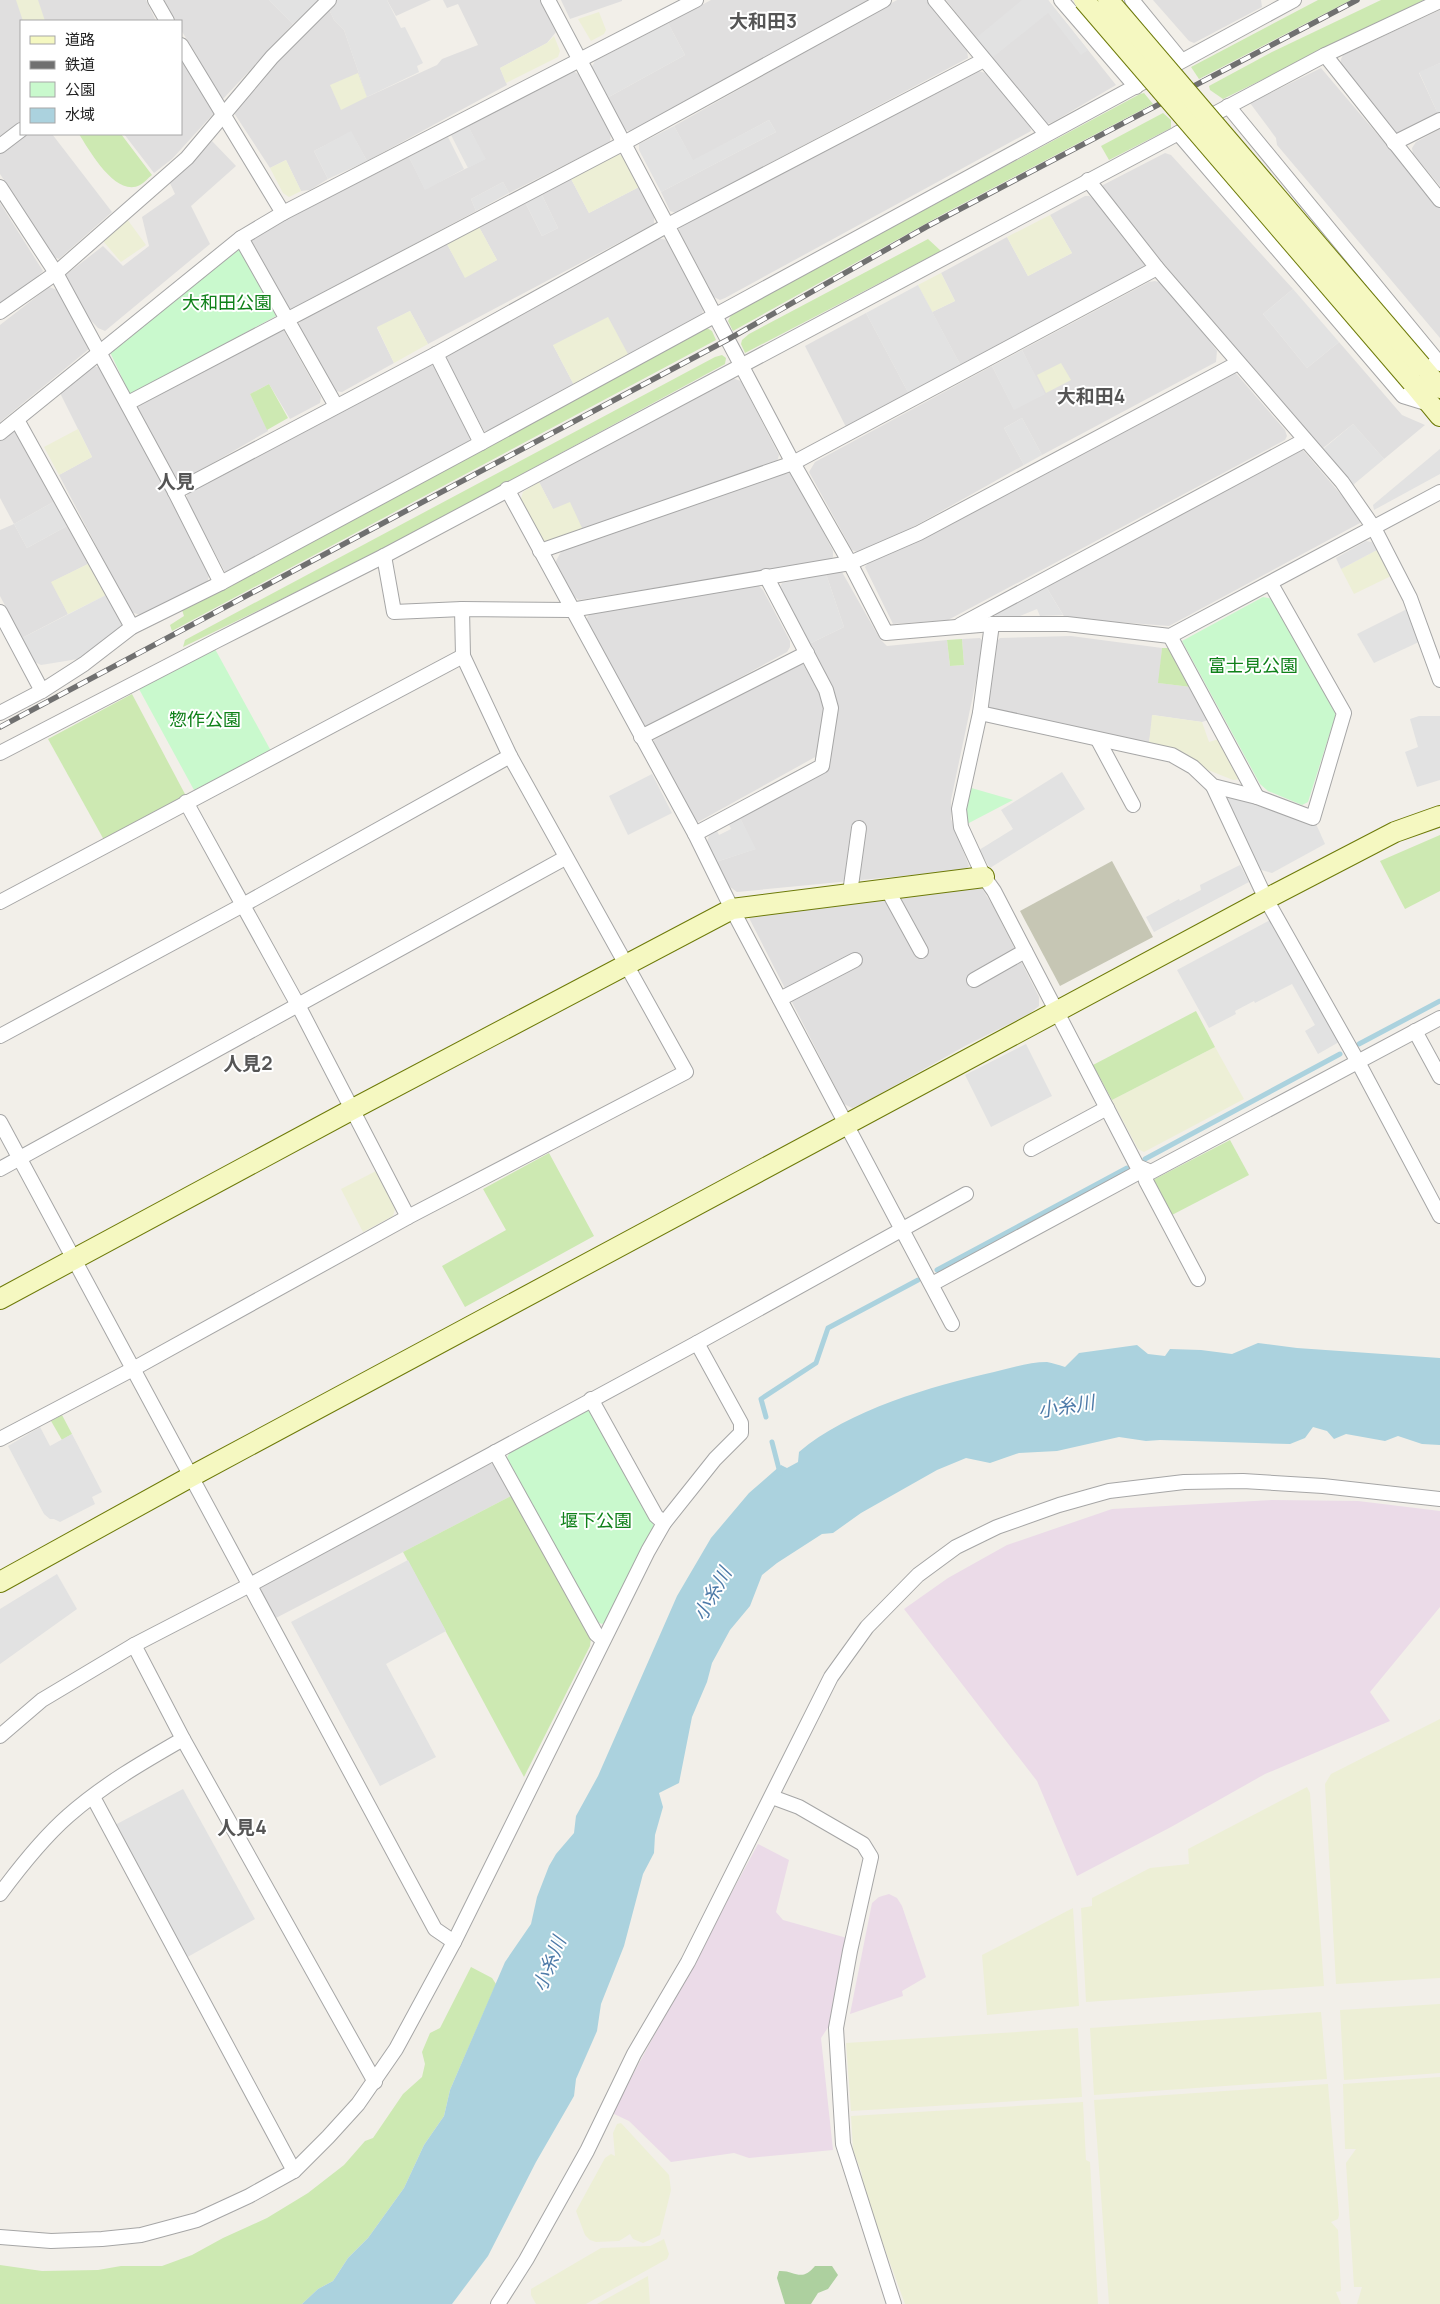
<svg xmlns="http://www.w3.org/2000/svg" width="1440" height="2304" font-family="Manrope,'Noto Sans JP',sans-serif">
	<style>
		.residential { fill: #e0dfdf }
		.industrial { fill: #ebdbe8 }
		.construction { fill: #c6c6b4 }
		.farmland { fill: #edefd6 }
		.grass { fill: #cde9b2 }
		.forest { fill: #add09f }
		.park { fill: #c9f9cd }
		.parking { fill: #e2e2e2 }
		.water { fill: #abd2de }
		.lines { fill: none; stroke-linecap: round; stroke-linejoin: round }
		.stream { stroke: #abd2de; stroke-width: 5 }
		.street-casing { stroke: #a6a6a6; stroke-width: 16 }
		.secondary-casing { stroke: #6d7a08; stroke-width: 22 }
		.street { stroke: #fff; stroke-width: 14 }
		.secondary { stroke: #f5f8c1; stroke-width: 20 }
		.rail-casing { stroke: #707070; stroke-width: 5.5 }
		.rail { stroke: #fff; stroke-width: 4; stroke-dasharray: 11; stroke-linecap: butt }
		.secondary-bridge-casing { stroke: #6d7a08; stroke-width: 22; stroke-linecap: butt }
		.secondary-bridge { stroke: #f5f8c1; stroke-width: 20 }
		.labels { text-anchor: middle; stroke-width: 4; stroke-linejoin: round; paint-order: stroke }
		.park-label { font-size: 18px; fill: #0f8119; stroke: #fff }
		.neighbourhood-label { font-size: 19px; font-weight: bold; fill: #555; stroke: #fff }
		.water-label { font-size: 19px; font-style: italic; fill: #4d7aa8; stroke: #fff }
	</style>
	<rect width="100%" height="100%" fill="#f2efe9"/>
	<g class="residential">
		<path d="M0,0H146L156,21H21V121L0,136Z"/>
		<path d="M164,0H269L293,24L223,99L215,93L197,61V56L181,30V21H176Z"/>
		<path d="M387,0H431L396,16Z"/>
		<path d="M443,0H540L556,32L547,43L500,68L507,85L367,161L351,132L314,151L328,179L310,190L301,191L286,160L270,168L234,113L271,66L328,7L334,20L344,30L367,97L437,65L442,59L478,45L458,4L447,8Z"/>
		<path d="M561,0H622V1L570,19Z"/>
		<path d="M711,0H870L631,131L624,130L607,98L685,55L668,23Z"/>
		<path d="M897,0H928L945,18L967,50L968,58L676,213L670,211L661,192L776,132L769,120L693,161L674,126Z"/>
		<path d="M946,0H1048L1116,85L1053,122L1047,124L1043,122Z"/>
		<path d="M1153,0H1261L1262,7L1194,43L1189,41Z"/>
		<path d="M1440,10V63L1419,73L1438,114L1394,135L1340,64L1341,59L1343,55Z"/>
		<path d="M181,59L213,108V114L172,159L154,173L124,134H181Z"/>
		<path d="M1321,68L1440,208V338L1277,145L1276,138L1250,103Z"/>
		<path d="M976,70L985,73L1029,120L1031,131L725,298L720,300L714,297L679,231L680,224Z"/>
		<path d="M573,71L580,75L611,133L610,142L509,193L503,182L471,199L476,211L293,309H289L286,306L252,244V236L409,157L425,189L485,159L468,126Z"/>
		<path d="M1440,129V186L1413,154L1412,148L1416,142Z"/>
		<path d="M27,134H52L112,212L59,259L54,257L0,174V152Z"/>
		<path d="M212,141L236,166L191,206L210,244L105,331L98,328L87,316L63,277L103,246L123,266L149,246L142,217L175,194L169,181Z"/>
		<path d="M1165,153L1171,155L1293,289L1263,314L1307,368L1339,342L1402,415L1425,425L1384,459L1353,424L1322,449L1102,191L1103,185Z"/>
		<path d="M570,177L589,213L639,187L654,217V224L428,344L410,311L377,328L394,363L342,392L335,391L298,327L300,322L306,316L447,244L465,277L497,260L479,227L525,202L542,236L558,228L541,193Z"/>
		<path d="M1085,196H1089L1094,199L1145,261L1146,267L962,368L932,312L955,301L941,273L1007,237L1028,276L1072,253L1050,215Z"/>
		<path d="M0,203L43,271L15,299L0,310Z"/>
		<path d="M656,238L667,240L702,305L703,310L702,315L629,356L553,345L574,385L492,430L484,431L445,358L447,353Z"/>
		<path d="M1155,281L1162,283L1185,308L1217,351L1216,362L1042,455L1022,418L1004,428L1024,465L895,537L859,553L852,550L809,472L815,462L992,366L1014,409L1044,394L1022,350L1149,282Z"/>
		<path d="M49,287L60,291L89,349L0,422V325Z"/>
		<path d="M866,313L910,396L847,429L805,346Z"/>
		<path d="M283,329L321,397L320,403L290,419L269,384L250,394L268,431L185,479L175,480L137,409V402Z"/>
		<path d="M429,363L434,366L471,435L469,442L231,572H225L186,499L189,489Z"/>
		<path d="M94,366L101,368L210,573L207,583L140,615L131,612L59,475L92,457L60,393Z"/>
		<path d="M1234,371L1285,430L1287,436L1285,440L948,620L893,624L865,567L868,563L927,536Z"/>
		<path d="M732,378L741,381L779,455L777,462L583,530L553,509L539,482Z"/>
		<path d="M16,429L55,501L14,524L27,548L67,526L88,564L52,582L68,614L22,638L0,596V530L14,524L0,498V439Z"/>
		<path d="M1297,449L1303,450L1360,517V523L1169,626L1065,618L1045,585Z"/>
		<path d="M791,473L795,476L833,551V557L829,560L579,600L570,594L556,565V561L562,550L784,474Z"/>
		<path d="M842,572L880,639L887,646L947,640L950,666L964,665L962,639L980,638L984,643L951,800V819L969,866L965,870L737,892L726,884L716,862L755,849L740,818L830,767L833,725L807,645L844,627L826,574Z"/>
		<path d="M752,585L759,586L763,590L790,641V647L787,652L649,727L641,725L586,620L588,616L593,612Z"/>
		<path d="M1071,636L1162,648L1159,683L1191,687L1211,719L1202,722L1153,715L1149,743L988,710L985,706L997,641L1000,638Z"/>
		<path d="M792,663L803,664L824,701L825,707L817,756L698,822L687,813L653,751L654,740Z"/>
		<path d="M981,887L993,906L1039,997V1006L1029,1014L965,1046L864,1103L852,1108L844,1104L747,914Z"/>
		<path d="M489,1463L495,1465L513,1495L274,1619L265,1603L260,1586Z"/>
	</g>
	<g class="industrial">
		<path d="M1272,1500L1358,1501L1440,1511V1607L1370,1692L1390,1721L1265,1774L1171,1827L1077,1876L1037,1781L904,1609L948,1578L1007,1545L1112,1509Z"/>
		<path d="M758,1844L789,1860L776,1912L783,1920L847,1938L831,2023L821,2038L833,2150L749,2158L734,2153L671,2162L629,2121L612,2113Z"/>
		<path d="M889,1894L897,1898L902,1906L926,1977L902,1991L903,1996L850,2014L872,1903L879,1897Z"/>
	</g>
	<path class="construction" d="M1112,861L1153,937L1060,986L1020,911Z"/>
	<g class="farmland">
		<path d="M16,0H38L45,21H23Z"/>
		<path d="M599,12L606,30L604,34L591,41L578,19Z"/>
		<path d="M554,36L560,51L558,57L506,83L500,68L547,43Z"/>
		<path d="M358,73L367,97L341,110L330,85Z"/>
		<path d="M616,153L624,157L639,187L589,213L570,177Z"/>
		<path d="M286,160L301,191L289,197L283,193L270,168Z"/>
		<path d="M1050,215L1072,253L1028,276L1007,237Z"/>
		<path d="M127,219L146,245L121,262L103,241Z"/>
		<path d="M479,227L497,260L465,278L447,244Z"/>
		<path d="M941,273L955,301L932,312L918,285Z"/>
		<path d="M410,311L428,344L394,363L377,327Z"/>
		<path d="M608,317L629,356L574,385L553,345Z"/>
		<path d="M1061,363L1071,380L1046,393L1037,375Z"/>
		<path d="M78,429L92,457L59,475L44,447Z"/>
		<path d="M539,482L553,509L570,502L583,530L547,543L543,540L521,499L523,492Z"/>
		<path d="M1377,550L1391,576L1354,594L1341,569Z"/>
		<path d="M88,564L106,595L68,614L51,582Z"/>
		<path d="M1152,715L1202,722L1209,742L1219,739L1240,779L1233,780L1208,770L1193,760L1149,743Z"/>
		<path d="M1215,1047L1244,1099L1144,1152L1138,1149L1112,1100Z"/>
		<path d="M376,1171L395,1209L393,1216L363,1232L341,1189Z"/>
		<path d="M1440,1719V1978L1336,1984L1325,1784L1331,1774Z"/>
		<path d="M1307,1787L1310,1793L1324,1986L1086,2002L1081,1908L1092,1906V1898L1150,1868L1189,1864L1188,1849Z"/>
		<path d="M1073,1908L1079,2006L987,2015L982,1955Z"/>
		<path d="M1440,2004V2073L1344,2080L1340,2010Z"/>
		<path d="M1321,2012L1327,2079L1094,2095L1090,2028Z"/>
		<path d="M1078,2028L1082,2097L851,2111L846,2043Z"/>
		<path d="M1440,2077V2304H1357L1362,2287H1354L1346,2163L1356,2149H1345L1343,2084Z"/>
		<path d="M1328,2084L1339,2215L1338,2219L1331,2222L1338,2230L1341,2291L1336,2292L1341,2304H1109L1094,2100Z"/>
		<path d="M1083,2102L1086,2160L1090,2162L1098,2304H905L860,2181L862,2174L853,2150L851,2116Z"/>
		<path d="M621,2123L669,2175L671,2190L660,2235L643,2243L633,2239L630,2234L619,2241L596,2242L590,2240L585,2235L576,2211L605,2158L611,2154L615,2156L613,2133L617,2124Z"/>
		<path d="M664,2239L669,2254L667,2259L586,2304H536L531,2295V2289L601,2248L650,2246Z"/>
		<path d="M648,2276L650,2304H597Z"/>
	</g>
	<g class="grass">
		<path d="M1318,0H1351L1199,79L1191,67Z"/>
		<path d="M1381,0H1424L1223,99L1210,90L1209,86L1272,52Z"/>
		<path d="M1144,93L1153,104L945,213L733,331L728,321L731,315L744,307L1140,94Z"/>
		<path d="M1163,113L1171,120V128L1109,160L1101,146Z"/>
		<path d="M79,134H121L152,175C148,178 144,183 140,185C116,198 89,150 79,134Z"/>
		<path d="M928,239L941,251L745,353L741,344L742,340L749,334Z"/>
		<path d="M707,328L712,331L716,340L172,631L170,625L184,616L182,610Z"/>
		<path d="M722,355L726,358L725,364L382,550L183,647L185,640L715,357Z"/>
		<path d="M269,384L288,418L267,430L250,394Z"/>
		<path d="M962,639L964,665L950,666L947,640Z"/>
		<path d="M1162,648H1170L1191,687L1158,683Z"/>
		<path d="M132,694L186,796L104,840L48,739Z"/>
		<path d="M1440,835V891L1405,909L1380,861Z"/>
		<path d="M1196,1011L1215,1047L1112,1100L1093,1065Z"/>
		<path d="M1230,1140L1249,1175L1170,1216L1153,1180Z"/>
		<path d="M549,1153L594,1236L465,1307L442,1266L506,1230L483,1189Z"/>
		<path d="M62,1415L72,1434L62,1440L51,1421Z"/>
		<path d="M513,1495L591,1638L590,1646L524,1777L403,1552Z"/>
		<path d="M471,1967L492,1978L496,1984L450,2090L444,2116L424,2145L404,2188L368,2238L348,2258L333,2281L318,2289L302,2304H0V2265L42,2271L98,2270L121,2266H162L192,2255L223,2238L267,2218L308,2193L344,2165L365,2141L373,2138L403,2094L422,2077L425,2064L422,2052L430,2033L440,2028Z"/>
	</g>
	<path class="forest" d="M815,2266H832L838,2275L828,2289L818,2293L811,2304H785L777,2278L779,2271C795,2270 801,2283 815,2266Z"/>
	<g class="park">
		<path d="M241,248L276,316L130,395L110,352Z"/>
		<path d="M1263,597L1274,599L1335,712V717L1308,802L1302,805L1268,791L1260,784L1182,641Z"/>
		<path d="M215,649L271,751L194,790L139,689Z"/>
		<path d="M968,787L1013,800L967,824L964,810Z"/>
		<path d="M584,1410L592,1412L653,1523L654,1528L606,1622L602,1624L595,1621L507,1458L511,1449Z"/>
	</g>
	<g class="parking">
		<path d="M269,0H320L293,24Z"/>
		<path d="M337,0H387L401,28L405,27L423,63L417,66L419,72L367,97L344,30L334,20L328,7Z"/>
		<path d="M1022,0H1048L1088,50L1081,55L1048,13L992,58L976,38Z"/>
		<path d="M668,23L685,55L607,98L591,68L595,61Z"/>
		<path d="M1440,63V113L1438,114L1419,72Z"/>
		<path d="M769,120L776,132L661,192L639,150V144L674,126L693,160Z"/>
		<path d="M468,126L486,159L468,168L451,135Z"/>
		<path d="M351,131L367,161L328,179L314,151Z"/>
		<path d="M448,137L464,169L425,190L409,157Z"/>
		<path d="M503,182L509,193L476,211L471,199Z"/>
		<path d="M541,193L558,228L542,236L525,202Z"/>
		<path d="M918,285L962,368L910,396L866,313Z"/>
		<path d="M1293,289L1339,342L1307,368L1263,314Z"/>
		<path d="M1022,350L1045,394L1014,410L992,366Z"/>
		<path d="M1022,418L1042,455L1024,465L1004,428Z"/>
		<path d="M1353,424L1384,459L1353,485L1322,450Z"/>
		<path d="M1440,449V474L1374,510L1373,505Z"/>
		<path d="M55,501L67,526L27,548L14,524Z"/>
		<path d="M1366,541L1372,542L1377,550L1341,569L1336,558Z"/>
		<path d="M826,574L844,627L807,645L779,589L782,583Z"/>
		<path d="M1045,585L1063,615L1040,616L1037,609L1020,616L997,617L995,615L994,613Z"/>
		<path d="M106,595L121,621L122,625L119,630L78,659L41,665L33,661L22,638Z"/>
		<path d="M1409,608L1421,641L1374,663L1357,634Z"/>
		<path d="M1419,716H1440V780L1417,787L1405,752L1418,747L1410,719Z"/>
		<path d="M1062,772L1085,809L990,868L979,850L1013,829L1001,810Z"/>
		<path d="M652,774L672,813L628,835L609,796Z"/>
		<path d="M1230,796L1317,826L1325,844L1272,873L1258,869L1226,798Z"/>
		<path d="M740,818L756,849L716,862L707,843L709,835L717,831L719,835L731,829L729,824Z"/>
		<path d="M1240,865L1249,882L1154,932L1146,917L1179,899L1180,901L1201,890L1200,885Z"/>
		<path d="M1272,919L1339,1042L1318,1054L1305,1031L1315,1025L1292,984L1255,1003L1254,1001L1235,1011L1236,1014L1209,1028L1177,970Z"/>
		<path d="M1026,1044L1052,1096L991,1127L965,1075Z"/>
		<path d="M40,1427L50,1446L72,1434L102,1492L92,1497L95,1504L60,1522L54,1519H50L44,1514L8,1446Z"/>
		<path d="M408,1560L446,1631L386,1664L436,1757L380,1786L291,1622Z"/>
		<path d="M57,1574L77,1609L0,1664V1609Z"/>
		<path d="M183,1789L255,1919L184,1959L115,1825Z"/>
	</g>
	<path class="water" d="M1258,1343L1297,1348L1440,1358V1445L1422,1444L1398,1436L1385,1441L1346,1434L1334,1439L1327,1431L1313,1427L1305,1438L1290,1444L1160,1440L1146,1441L1119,1437L1057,1451L1019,1453L990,1463L966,1458L937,1470L861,1513L833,1533L822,1534L777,1563L762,1575L750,1606L730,1630L712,1663L707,1682L692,1717L679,1783L659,1793L663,1807L655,1835L654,1853L643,1874L624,1946L601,2004L597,2031L576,2079L574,2096L536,2162L488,2256L452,2304H302L318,2289L333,2281L348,2258L368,2238L404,2188L424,2145L444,2116L450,2090L505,1962L531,1924L537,1897L549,1866L556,1854L574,1833L576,1816L598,1776L677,1596L711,1538L749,1493L781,1465L787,1468L798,1462L799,1452C848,1410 932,1386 994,1372C1011,1368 1029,1362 1047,1362C1053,1363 1059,1365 1065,1367L1079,1353L1137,1345L1148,1354L1165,1356L1170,1349L1201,1350L1232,1354Z"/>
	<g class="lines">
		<g class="stream">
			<path d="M1359,1044L1440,1001"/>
			<path d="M1145,1159L1340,1054"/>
			<path d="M937,1270L1127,1168"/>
			<path d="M766,1417L761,1399L816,1363L828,1328L918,1280"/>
			<path d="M772,1442L780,1473"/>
		</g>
		<g class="street-casing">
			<g id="street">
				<path d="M155,0L167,21"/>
				<path d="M548,0L793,463L850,563L886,633L992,624H1067L1170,636L1440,492"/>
				<path d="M935,0L1046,134"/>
				<path d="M1061,0L1136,87"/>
				<path d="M1132,0L1181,60"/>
				<path d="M181,45L283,213"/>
				<path d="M1325,55L1440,200"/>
				<path d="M1228,106L1440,364"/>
				<path d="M1178,133L1403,396L1429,404"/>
				<path d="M1394,143L1440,120"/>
				<path d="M0,146L21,130"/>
				<path d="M1088,180L1157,268L1342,482L1374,528L1410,598L1440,680"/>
				<path d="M0,187L56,273L175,492L221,583"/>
				<path d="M241,238L336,406"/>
				<path d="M0,312L56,273L187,158L272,57L329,0"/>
				<path d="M436,354L481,443"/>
				<path d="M128,403L624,143L884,0"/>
				<path d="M17,420L132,627"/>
				<path d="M0,433L241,238L283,213L696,0"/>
				<path d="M507,489L695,834L732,909L952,1324"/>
				<path d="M175,492L436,354L668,225L984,60"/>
				<path d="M540,551L793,463L1157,268"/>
				<path d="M384,556L394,612L462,609L571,610L850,563L919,533L1238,363"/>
				<path d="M0,612L42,691"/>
				<path d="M992,624L980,713L959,809L961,827L984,877L994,891L1137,1166L1151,1172L1440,1018"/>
				<path d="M960,625L1305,440"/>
				<path d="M1170,636L1257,797"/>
				<path d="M0,713L42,691L84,664L132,627L221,583L481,443L1294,0"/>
				<path d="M980,713L1172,755L1193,767L1213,786L1257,797L1313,818L1344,713L1271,584"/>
				<path d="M641,737L807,653"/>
				<path d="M1098,740L1133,805"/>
				<path d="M0,753L216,641L384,556L1325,55L1440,1"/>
				<path d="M1213,786L1266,899L1358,1062L1440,1216"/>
				<path d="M186,802L298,1005L408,1217"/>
				<path d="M695,834L822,766L831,708L826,690L766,576"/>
				<path d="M887,889L921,951"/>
				<path d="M850,893L859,828"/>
				<path d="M0,902L463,656"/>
				<path d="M974,980L1025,951"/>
				<path d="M780,999L855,960"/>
				<path d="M1415,1031L1440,1077"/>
				<path d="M0,1036L243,905L510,756"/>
				<path d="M0,1122L435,1929L454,1942"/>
				<path d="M1031,1149L1107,1108"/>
				<path d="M0,1169L565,858"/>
				<path d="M1143,1170L1146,1181L1198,1279"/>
				<path d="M932,1284L1143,1170"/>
				<path d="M591,1399L656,1516L664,1523"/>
				<path d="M0,1439L133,1369L408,1217L686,1072L510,756L463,656L462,609"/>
				<path d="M495,1452L596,1634L602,1639"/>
				<path d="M134,1645L183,1739L375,2082"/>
				<path d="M0,1736L42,1700L134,1645L248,1586L697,1343L966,1194"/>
				<path d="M93,1797L294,2171"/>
				<path d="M772,1797L799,1807L863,1844L871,1857L850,1951L836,2028L843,2144L894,2304"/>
				<path d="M0,1894C20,1867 43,1838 68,1816C103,1785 143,1762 183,1739"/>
				<path d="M0,2237L51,2241L102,2239L141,2235L197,2220L249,2196L294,2171L328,2137L358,2104L396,2049L454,1942L648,1551L664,1523L715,1459L741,1433V1423L697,1343"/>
				<path d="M498,2304L526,2260L587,2151L634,2054L688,1962L831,1677L867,1627L918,1575L956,1547L997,1527L1059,1505L1109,1491L1184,1482L1243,1481L1323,1486L1440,1499"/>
			</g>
		</g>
		<g class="secondary-casing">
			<g id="secondary">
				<path d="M1421,366L1440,388"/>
				<path d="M1412,382L1440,416"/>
				<path d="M0,1299L353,1109L732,909L984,877"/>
				<path d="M0,1582L192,1476L1266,899L1395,832L1440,816"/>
			</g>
		</g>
		<use href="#street" class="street"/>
		<use href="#secondary" class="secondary"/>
		<g class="rail-casing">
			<path id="rail" d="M0,727L727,340L926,227L1357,0"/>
		</g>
		<use href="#rail" class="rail"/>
		<g class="secondary-bridge-casing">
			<g id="secondary-bridge">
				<path d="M1084,0L1412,382"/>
				<path d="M1108,0L1421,366"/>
			</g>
		</g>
		<use href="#secondary-bridge" class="secondary-bridge"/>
	</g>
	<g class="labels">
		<g class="park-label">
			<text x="227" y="309">大和田公園</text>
			<text x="1253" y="672">富士見公園</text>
			<text x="205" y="726">惣作公園</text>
			<text x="596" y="1527">堰下公園</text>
		</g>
		<g class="neighbourhood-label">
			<text x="763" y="28">大和田3</text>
			<text x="1091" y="403">大和田4</text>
			<text x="176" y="488">人見</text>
			<text x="248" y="1070">人見2</text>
			<text x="242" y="1834">人見4</text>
		</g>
		<g class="water-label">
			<text transform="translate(1066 1406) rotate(-9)" y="7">小糸川</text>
			<text transform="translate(712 1594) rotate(-61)" y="7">小糸川</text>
			<text transform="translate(549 1964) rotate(-68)" y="7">小糸川</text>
		</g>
	</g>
	<rect x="20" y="20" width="162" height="115" fill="#ffffff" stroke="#a7a7a7"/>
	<rect x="30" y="36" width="25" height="8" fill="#f5f8c1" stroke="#a7a7a7"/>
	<text x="65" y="45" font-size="15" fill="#222222">道路</text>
	<rect x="30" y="61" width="25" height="8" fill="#707070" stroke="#a7a7a7"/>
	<text x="65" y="70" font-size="15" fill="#222222">鉄道</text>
	<rect x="30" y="82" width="25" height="15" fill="#c9f9cd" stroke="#a7a7a7"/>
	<text x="65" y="95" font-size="15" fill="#222222">公園</text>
	<rect x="30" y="108" width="25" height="15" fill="#abd2de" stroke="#a7a7a7"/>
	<text x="65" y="120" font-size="15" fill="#222222">水域</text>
</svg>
